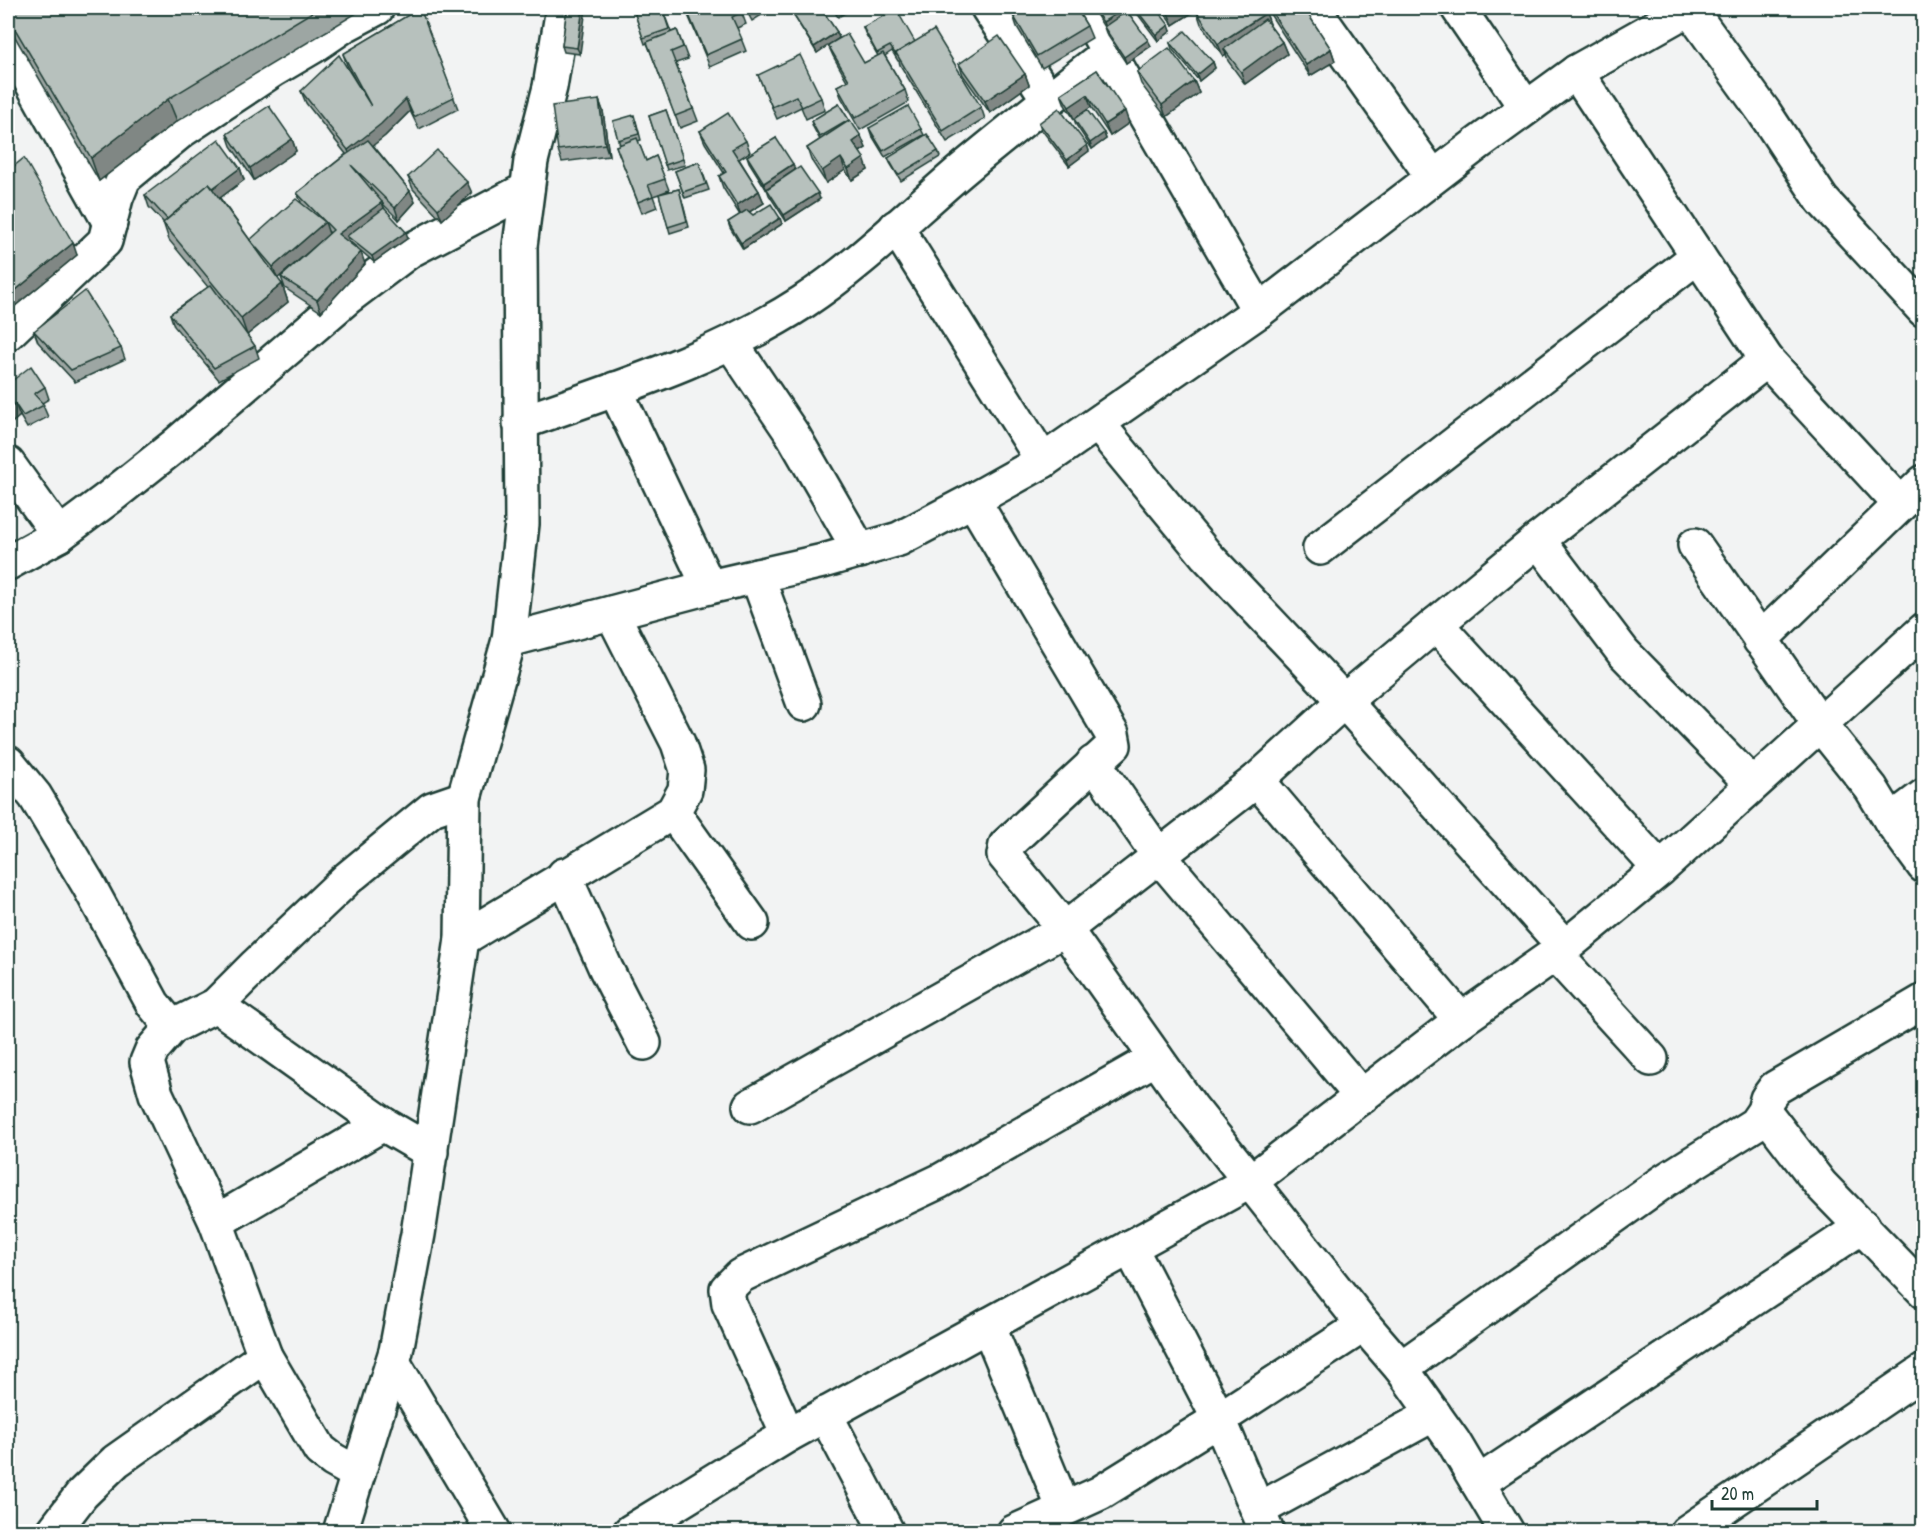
<svg xmlns="http://www.w3.org/2000/svg" width="1931" height="1539" font-family="'Patrick Hand',sans-serif">
	<style>
		.lines { fill: none; stroke-linecap: round; stroke-linejoin: round }
		.minor-casing { stroke: #1f3d34; stroke-width: 38 }
		.minor { stroke: #fff; stroke-width: 33 }
		.wall { fill: #9da6a3; stroke: #1f3d34; stroke-width: 1.5 }
		.shaded-wall { fill: #808784; stroke: #1f3d34; stroke-width: 1.5 }
		.building { fill: #b7c1bd; stroke: #1f3d34; stroke-width: 1.5 }
	</style>
	<rect width="100%" height="100%" fill="#f2f3f3"/>
	<filter id="ink" filterUnits="userSpaceOnUse"><feTurbulence type="fractalNoise" baseFrequency=".0167" numOctaves="2"/><feDisplacementMap in="SourceGraphic" scale="12" xChannelSelector="R" yChannelSelector="G"/><feConvolveMatrix kernelMatrix="1 2 1 2 8 2 1 2 1" color-interpolation-filters="sRGB"/></filter>
	<g filter="url(#ink)">
		<g class="lines">
			<g class="minor-casing">
				<g id="minor">
					<path d="M988,8L1049,100"/>
					<path d="M1083,8L1259,311"/>
					<path d="M1313,8L1433,177"/>
					<path d="M1458,8L1526,108"/>
					<path d="M1689,8L1764,112L1822,200L1924,310"/>
					<path d="M8,40L110,223"/>
					<path d="M1576,72L1767,360L1900,504"/>
					<path d="M896,227L1043,461"/>
					<path d="M8,333L105,241L116,198L124,178L181,131L273,70L312,47L343,26L377,8"/>
					<path d="M731,343L793,435L860,551"/>
					<path d="M615,389L709,587"/>
					<path d="M520,423C616,389 717,358 803,302C858,266 906,218 956,175C1006,133 1057,93 1108,53"/>
					<path d="M1098,424L1206,555L1344,701L1565,947"/>
					<path d="M8,464L59,535"/>
					<path d="M973,500L1112,734L1114,745L1006,845L1004,855L1065,929L1191,1107L1364,1325L1401,1368L1453,1441L1507,1532"/>
					<path d="M1538,540L1623,652L1752,784"/>
					<path d="M1695,545L1819,723L1871,788L1891,821L1924,866"/>
					<path d="M1320,548L1698,256"/>
					<path d="M8,563L59,535L110,497L173,447L348,297L409,251L527,189"/>
					<path d="M757,576L804,704"/>
					<path d="M1436,624L1660,869"/>
					<path d="M509,640L709,587L823,561L899,539L973,500L1043,461L1259,311L1477,144L1576,72L1690,8"/>
					<path d="M1760,640L1924,482"/>
					<path d="M8,763L35,796L88,884L153,1004L172,1027"/>
					<path d="M1093,763L1100,771L1159,856L1362,1097"/>
					<path d="M1257,780L1461,1020"/>
					<path d="M673,812L752,923"/>
					<path d="M1891,821L1924,796"/>
					<path d="M564,875L606,969L644,1043"/>
					<path d="M462,939L673,812L685,790L687,770L678,743L612,613"/>
					<path d="M1555,954L1651,1059"/>
					<path d="M216,1005L383,1124L431,1152"/>
					<path d="M750,1106L1065,929L1257,780L1344,701L1436,624L1538,540L1767,360"/>
					<path d="M1764,1111L1821,1185L1924,1291"/>
					<path d="M216,1222L383,1124"/>
					<path d="M1130,1247L1219,1419L1267,1532"/>
					<path d="M988,1325L1064,1509"/>
					<path d="M393,1362L494,1532"/>
					<path d="M1401,1368L1664,1181L1755,1124L1764,1111L1767,1099L1775,1088L1924,1001"/>
					<path d="M825,1414L887,1532"/>
					<path d="M788,1435L729,1304L727,1289L740,1276L940,1181L1156,1058"/>
					<path d="M358,1474L333,1460L320,1450L265,1356L216,1222L156,1094L147,1062L152,1050L172,1027L216,1005L256,965L348,878L432,809L464,798"/>
					<path d="M1478,1483L1863,1226"/>
					<path d="M1258,1510L1434,1414"/>
					<path d="M53,1532L82,1494L116,1461L265,1356"/>
					<path d="M340,1532L396,1351L418,1234L462,939L464,798L509,640L522,524L520,246L531,161L550,87L563,8"/>
					<path d="M630,1532L788,1435L1251,1181L1461,1020L1565,947L1660,869L1924,630"/>
					<path d="M1014,1532L1100,1493L1219,1419L1364,1325"/>
					<path d="M1687,1532L1924,1371"/>
				</g>
			</g>
			<use href="#minor" class="minor"/>
		</g>
		<g class="wall">
			<path d="M8,8H365L177,121L99,181L8,25Z"/>
			<path d="M420,8L458,109L419,129L410,111L385,136L373,145L410,191L415,202L399,220L382,203L384,208L408,238L374,262L349,241L348,242L365,264L321,312L285,288L281,277L330,233L328,231L329,234L277,278L282,284L288,302L247,335L255,346L259,358L219,380L174,326L170,314L208,287L169,240L163,222L149,207L145,195L240,168L244,180L220,198L250,240L301,202L297,193L346,154L306,103L301,91L356,82L347,65L343,54Z"/>
			<path d="M567,8L580,54L564,52L562,46Z"/>
			<path d="M633,8H662L671,32L677,30L688,59L676,63L698,121L680,128L647,43L645,44Z"/>
			<path d="M685,8H740L746,24L737,28L746,51L710,67Z"/>
			<path d="M745,8H763L765,13L752,21Z"/>
			<path d="M789,8H821L837,32L839,38L864,63L878,56L865,33L863,27L915,42L981,107L985,119L947,142L900,65L899,61H898L892,51L885,56L905,90L909,102L860,130L841,97L837,86L847,81L833,56L828,45L817,53Z"/>
			<path d="M832,8H854L838,17Z"/>
			<path d="M1009,8H1076L1087,26L1092,38L1042,68L1017,27L1013,15Z"/>
			<path d="M1092,8H1125L1127,11L1151,46L1126,63L1106,33L1104,27Z"/>
			<path d="M1133,8H1156L1171,31L1158,41Z"/>
			<path d="M1161,8H1197L1198,9L1173,25Z"/>
			<path d="M1266,8H1304L1331,49L1335,61L1310,76Z"/>
			<path d="M1197,12L1266,13L1270,24L1269,25L1282,42L1287,54L1245,84L1228,61L1226,54L1223,56L1201,24Z"/>
			<path d="M1170,43L1213,62L1215,68L1199,81L1172,49Z"/>
			<path d="M959,64L1025,74L1029,85L990,113L963,75Z"/>
			<path d="M1097,70L1129,123L1110,136L1091,107L1074,119L1065,105L1061,94Z"/>
			<path d="M1137,72L1194,81L1199,93L1166,117L1141,84Z"/>
			<path d="M758,75L821,98L825,110L806,119L801,107L777,119Z"/>
			<path d="M599,100L603,111L609,156L562,162L558,150Z"/>
			<path d="M839,104L866,148L860,152L868,170L852,180L845,170L826,183L811,160L807,148L820,140L813,127L811,121Z"/>
			<path d="M666,110L685,165L667,170L649,116Z"/>
			<path d="M1074,119L1104,133L1106,139L1092,149L1076,125Z"/>
			<path d="M613,121H636L641,140L638,141L646,161L656,156L669,190L659,194L679,189L689,227L670,233L659,194L653,196L657,207L642,213L616,146L620,145Z"/>
			<path d="M1039,123L1087,145L1089,151L1069,166L1041,129Z"/>
			<path d="M869,128L921,129L924,135L885,157L871,134Z"/>
			<path d="M700,131L746,141L750,152L739,159L759,191L764,203L749,212L753,215L782,224L743,249L730,228L728,222L740,215L723,188L719,176L724,173L705,143Z"/>
			<path d="M227,134L292,139L296,151L254,180L231,146Z"/>
			<path d="M776,138L766,189L749,162L747,156Z"/>
			<path d="M938,151L940,157L901,181L890,163L888,158Z"/>
			<path d="M699,162L709,190L685,198L675,171Z"/>
			<path d="M8,171L77,255L15,306L8,293Z"/>
			<path d="M408,177L472,193L442,220L413,189Z"/>
			<path d="M767,189L820,199L786,221L769,195Z"/>
			<path d="M34,331L121,348L125,359L75,382L38,342Z"/>
			<path d="M8,384L45,387L49,399L42,403L48,417L27,428L20,416L8,426Z"/>
		</g>
		<g class="shaded-wall">
			<path d="M583,8H586L580,54L577,48Z"/>
			<path d="M1125,8L1127,13L1105,28L1103,22Z"/>
			<path d="M1177,8H1197L1198,9L1173,25L1168,13Z"/>
			<path d="M1266,13L1270,24L1227,53L1224,49L1226,54L1223,56L1218,44Z"/>
			<path d="M1169,25L1171,31L1158,41L1156,35Z"/>
			<path d="M837,32L839,38L817,53L814,47Z"/>
			<path d="M1148,40L1151,46L1126,63L1124,57Z"/>
			<path d="M1282,42L1287,54L1245,84L1241,72Z"/>
			<path d="M1331,49L1335,61L1310,76L1306,65Z"/>
			<path d="M1213,62L1215,68L1199,81L1197,75Z"/>
			<path d="M1025,74L1029,85L990,113L985,101Z"/>
			<path d="M1194,81L1199,93L1166,117L1162,105Z"/>
			<path d="M1087,95L1091,107L1074,119L1069,107Z"/>
			<path d="M168,99L177,121L99,181L91,158Z"/>
			<path d="M406,99L410,111L385,136L352,162L348,150Z"/>
			<path d="M599,100L603,111L609,156L605,144Z"/>
			<path d="M1125,111L1129,123L1110,136L1105,124Z"/>
			<path d="M1104,133L1106,139L1092,149L1090,143Z"/>
			<path d="M861,136L866,148L858,153L853,142Z"/>
			<path d="M292,139L296,151L254,180L250,168Z"/>
			<path d="M1087,145L1089,151L1069,166L1067,160Z"/>
			<path d="M841,158L845,170L826,183L822,171Z"/>
			<path d="M864,158L868,170L852,180L848,169Z"/>
			<path d="M793,164L795,170L766,189L764,183Z"/>
			<path d="M240,168L244,180L173,233L169,221Z"/>
			<path d="M467,182L472,193L442,220L438,209Z"/>
			<path d="M410,191L415,202L399,220L395,208Z"/>
			<path d="M759,191L764,203L741,217L737,205Z"/>
			<path d="M818,193L820,199L786,221L784,215Z"/>
			<path d="M382,202L386,214L347,236L349,241L342,246L338,234Z"/>
			<path d="M780,218L782,224L743,249L741,243Z"/>
			<path d="M325,222L329,234L277,279L273,267Z"/>
			<path d="M406,232L408,238L374,262L372,256Z"/>
			<path d="M73,243L77,255L15,306L11,294Z"/>
			<path d="M361,252L365,264L321,312L317,300Z"/>
			<path d="M282,284L288,302L247,335L241,318Z"/>
			<path d="M15,404L20,416L8,426V411Z"/>
		</g>
		<g class="building">
			<path d="M8,8H319L168,99L91,158L8,17Z"/>
			<path d="M420,8L454,97L414,117L406,99L381,124L348,150L301,91L339,55L371,106L343,54Z"/>
			<path d="M567,8H583L577,48L562,46Z"/>
			<path d="M633,8H662L669,29L643,38Z"/>
			<path d="M686,8H740L742,12L732,17L742,39L706,55Z"/>
			<path d="M746,8H763L750,15Z"/>
			<path d="M789,8H821L837,32L814,47Z"/>
			<path d="M834,8H842L836,11Z"/>
			<path d="M1026,8H1076L1087,26L1037,56L1013,15Z"/>
			<path d="M1093,8H1125L1103,22Z"/>
			<path d="M1135,8H1156L1169,25L1156,35Z"/>
			<path d="M1165,8H1177L1168,13Z"/>
			<path d="M1204,8H1263L1266,13L1218,44L1197,12Z"/>
			<path d="M1269,8H1304L1331,49L1306,65Z"/>
			<path d="M896,9L915,42L896,53L897,55H896L890,46L877,53L863,27Z"/>
			<path d="M1127,11L1148,40L1124,57L1104,27Z"/>
			<path d="M1265,19L1282,42L1241,72L1224,49Z"/>
			<path d="M677,30L683,47L671,52L693,109L675,116L647,42Z"/>
			<path d="M934,30L981,107L943,131L896,53Z"/>
			<path d="M1185,31L1213,62L1197,75L1170,43Z"/>
			<path d="M847,34L864,63L883,53L905,90L855,118L837,86L849,80L828,45Z"/>
			<path d="M999,36L1025,74L985,101L959,64Z"/>
			<path d="M1169,48L1194,81L1162,105L1137,72Z"/>
			<path d="M800,55L821,98L802,107L796,96L772,107L758,75Z"/>
			<path d="M1097,70L1125,111L1105,124L1087,95L1069,107L1061,94Z"/>
			<path d="M599,100L605,144L558,150L552,106Z"/>
			<path d="M839,104L849,120L820,137L811,121Z"/>
			<path d="M269,106L292,139L250,168L227,134Z"/>
			<path d="M908,106L921,129L883,151L869,128Z"/>
			<path d="M1059,108L1087,145L1067,160L1039,123Z"/>
			<path d="M666,110L683,159L665,165L649,116Z"/>
			<path d="M1087,110L1104,133L1090,143L1074,119Z"/>
			<path d="M728,113L746,141L732,149L759,191L737,205L719,176L726,172L700,131Z"/>
			<path d="M634,115L639,134L618,140L613,121Z"/>
			<path d="M850,120L861,136L853,142L864,158L848,169L841,158L822,171L807,148Z"/>
			<path d="M927,134L938,151L898,175L888,158Z"/>
			<path d="M637,138L646,161L656,156L665,179L648,185L653,196L638,202L616,146Z"/>
			<path d="M776,138L793,164L764,183L747,156Z"/>
			<path d="M219,139L240,168L213,188L209,184L167,219L145,195Z"/>
			<path d="M368,140L410,191L395,208L351,165L382,202L338,234L361,252L317,300L281,277L333,230L297,193L343,157Z"/>
			<path d="M437,150L467,182L438,209L408,177Z"/>
			<path d="M24,158L73,243L11,294L8,289V171Z"/>
			<path d="M699,162L706,184L683,192L675,171Z"/>
			<path d="M800,167L818,193L784,215L767,189Z"/>
			<path d="M209,184L282,284L241,318L163,223Z"/>
			<path d="M679,189L687,221L668,227L659,194Z"/>
			<path d="M296,199L325,222L273,267L250,240Z"/>
			<path d="M771,204L780,218L741,243L728,222L747,210L753,215Z"/>
			<path d="M384,208L406,232L372,256L347,236Z"/>
			<path d="M211,285L255,346L214,368L170,314Z"/>
			<path d="M85,291L121,348L71,370L34,331Z"/>
			<path d="M31,366L45,387L34,394L44,405L23,416L15,404L8,411V384Z"/>
		</g>
	</g>
	<rect width="1931" height="1539" fill="none" stroke="#fff" stroke-width="30"/>
	<rect x="15" y="15" width="1901" height="1509" fill="none" stroke="#1f3d34" stroke-width="2" filter="url(#ink)"/>
	<path d="M1712 1500v9h105v-9" fill="none" stroke="#1f3d34" stroke-width="3"/>
	<text x="1721" y="1500" font-size="18" fill="#1f3d34" stroke="#ffffff" stroke-width="4.5" paint-order="stroke">20 m</text>
</svg>
